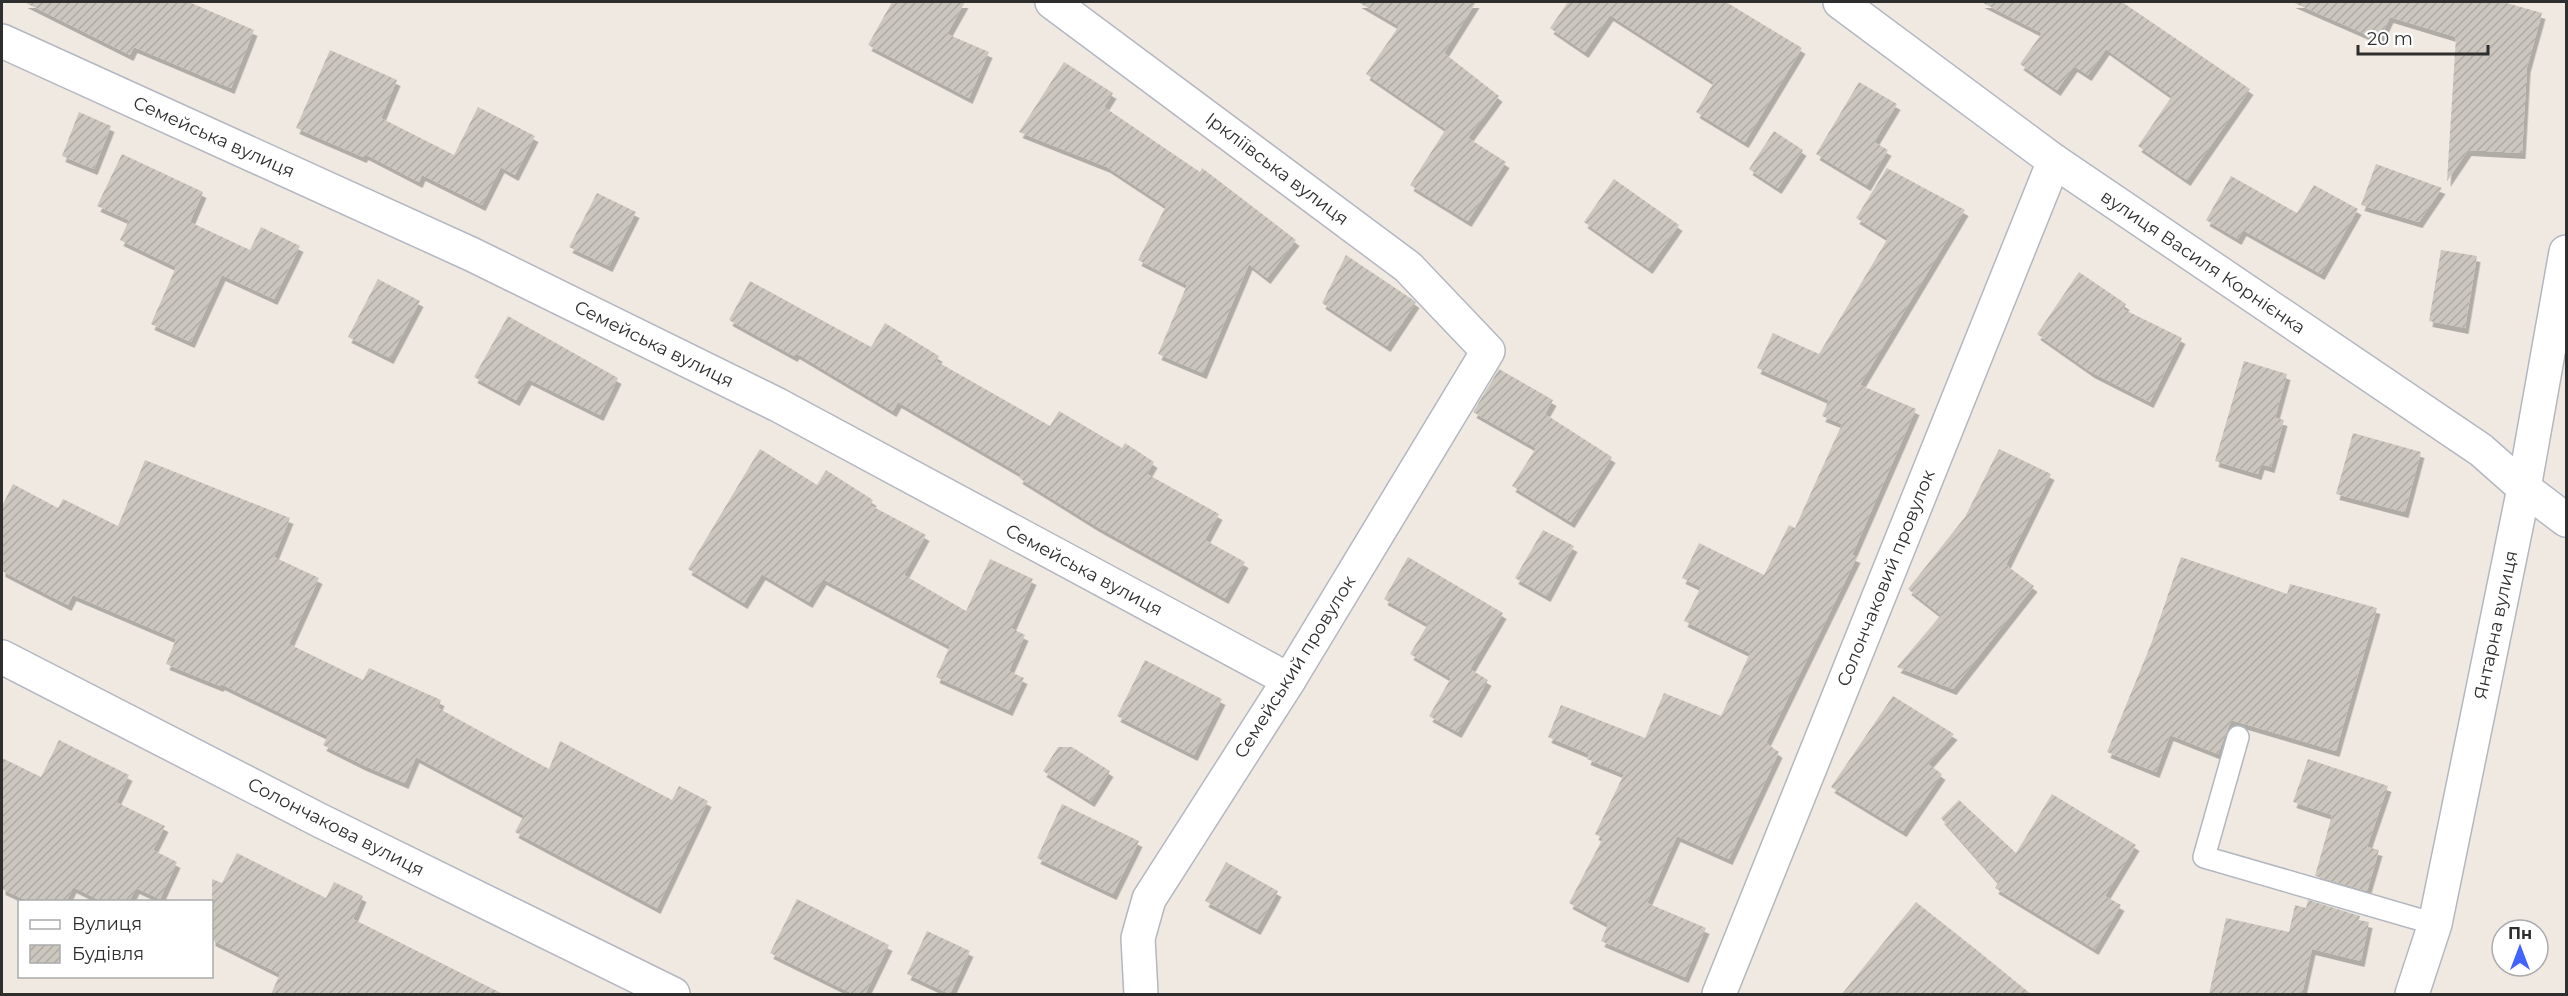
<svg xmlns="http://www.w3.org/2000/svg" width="2568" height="996" font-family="Montserrat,sans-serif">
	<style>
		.building { fill: url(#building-hatch); filter: url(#shadow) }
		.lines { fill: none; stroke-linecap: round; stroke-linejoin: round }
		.lane-casing { stroke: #b4b7c1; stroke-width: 24 }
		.street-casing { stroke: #b4b7c1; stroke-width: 36 }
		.secondary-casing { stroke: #b4b7c1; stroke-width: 36 }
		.lane { stroke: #fff; stroke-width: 21 }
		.street { stroke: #fff; stroke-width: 33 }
		.secondary { stroke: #fff; stroke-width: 33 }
		.labels { text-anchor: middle; stroke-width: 6; stroke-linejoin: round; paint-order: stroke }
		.street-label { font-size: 18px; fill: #2e2e2e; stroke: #fff }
	</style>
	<defs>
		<pattern id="building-hatch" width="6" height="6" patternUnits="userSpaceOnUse" patternTransform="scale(1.5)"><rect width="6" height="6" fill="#cbc7bf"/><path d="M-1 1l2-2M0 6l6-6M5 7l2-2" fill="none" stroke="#afaba4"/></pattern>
		<filter id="shadow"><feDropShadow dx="3.5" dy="6" stdDeviation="0" flood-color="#0004"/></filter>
	</defs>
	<rect width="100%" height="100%" fill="#efe9e1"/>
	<g class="building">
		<path d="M24,2H189L254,30L231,88L134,47L130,55Z"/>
		<path d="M892,2H965L947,34L989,52L969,98L868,45Z"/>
		<path d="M1358,2H1476L1444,53L1499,96L1468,138L1506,162L1468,221L1410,185L1446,129L1366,74L1399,26Z"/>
		<path d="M1568,2H1726L1802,48L1745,142L1696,112L1714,82L1610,15L1585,52L1550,28Z"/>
		<path d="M1981,2H2122L2250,89L2187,180L2138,146L2172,96L2106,49L2088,75L2074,66L2057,90L2020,64L2042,33Z"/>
		<path d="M2292,2H2503L2542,13L2527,67L2522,153L2468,150L2447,181L2456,37L2390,17L2379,40Z"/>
		<path d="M330,50L397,80L381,118L454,155L478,107L535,136L515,175L501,167L482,205L422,175L419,182L365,154L363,157L296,128Z"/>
		<path d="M1064,62L1113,93L1104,107L1200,172L1202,168L1296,240L1267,278L1249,264L1203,373L1158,354L1187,285L1138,260L1166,206L1107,167L1019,132Z"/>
		<path d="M1859,82L1897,104L1874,142L1888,150L1867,185L1816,154Z"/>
		<path d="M79,112L111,126L94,169L62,156Z"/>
		<path d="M1774,131L1803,150L1778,188L1749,169Z"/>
		<path d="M122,154L203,192L190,222L250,250L261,227L300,246L274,299L222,275L191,342L151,324L176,267L120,240L129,220L97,206Z"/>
		<path d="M2376,164L2442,188L2419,222L2361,205Z"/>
		<path d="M1887,168L1965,210L1860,385L1916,409L1852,555L1857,557L1766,743L1779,752L1729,859L1677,836L1647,903L1706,928L1685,977L1601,941L1608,924L1569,903L1603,838L1595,834L1624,774L1587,759L1589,754L1548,737L1561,705L1645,738L1664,693L1721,716L1750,653L1684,621L1701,587L1682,578L1699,543L1764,575L1789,525L1795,528L1842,424L1822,416L1829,400L1757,368L1773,333L1819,354L1888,238L1856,218Z"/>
		<path d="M2231,176L2297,213L2314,185L2358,209L2321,274L2243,230L2238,239L2206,220Z"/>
		<path d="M1614,179L1679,225L1649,268L1584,222Z"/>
		<path d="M597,193L636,212L609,266L569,247Z"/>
		<path d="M2441,250L2477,256L2465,328L2429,321Z"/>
		<path d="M1346,255L1416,302L1387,346L1322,303Z"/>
		<path d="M2079,272L2126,304L2123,309L2182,338L2150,402L2091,372L2037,334Z"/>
		<path d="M378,279L420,301L390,358L348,337Z"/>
		<path d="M750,281L871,347L885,323L939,356L936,361L1050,426L1059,411L1122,448L1125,443L1154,462L1147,474L1219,514L1205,540L1245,562L1225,598L1096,526L1019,478L1021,474L898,402L893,411L796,353L794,356L729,320Z"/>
		<path d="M508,316L618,378L600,415L528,379L516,400L474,377Z"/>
		<path d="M2244,361L2287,374L2275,418L2284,420L2271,467L2261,464L2258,474L2215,461Z"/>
		<path d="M1499,369L1553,400L1545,414L1612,457L1571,522L1512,486L1536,448L1473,412Z"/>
		<path d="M2353,433L2421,452L2405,512L2336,494Z"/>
		<path d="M760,449L817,485L826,470L873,500L870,505L926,535L904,575L966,611L990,559L1033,579L1011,628L1025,635L1009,671L1024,678L1009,710L936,677L950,646L823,579L809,602L762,574L744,603L688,569Z"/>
		<path d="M1999,449L2051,474L2006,565L2034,586L1953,689L1897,667L1941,615L1908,589L1965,517Z"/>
		<path d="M145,460L290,518L274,557L319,578L289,644L363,680L369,668L441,700L438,708L549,769L560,741L672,800L679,786L708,801L657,908L515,832L524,815L416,757L405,783L363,765L323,745L328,736L221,684L220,686L166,664L176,639L73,595L68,605L2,571V506L13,484L58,508L63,499L118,526Z"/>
		<path d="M1543,530L1574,546L1547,596L1515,578Z"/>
		<path d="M1408,557L1503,613L1470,669L1488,680L1458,732L1429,716L1451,678L1410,654L1428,624L1384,599Z"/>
		<path d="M2181,557L2287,594L2290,584L2377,608L2336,751L2231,720L2218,754L2170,735L2156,772L2107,752L2151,644Z"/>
		<path d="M1145,660L1222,699L1194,755L1117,716Z"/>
		<path d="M1893,696L1954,734L1928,764L1942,774L1903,831L1831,787Z"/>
		<path d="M59,740L129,775L116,802L165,826L153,850L177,862L160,899L136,888L129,902H103L73,887L66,902H30L2,889V758L41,777Z"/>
		<path d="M1058,747H1072L1110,771L1091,801L1043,771Z"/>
		<path d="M2308,759L2388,786L2367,847L2379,850L2367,891L2315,876L2332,815L2293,802Z"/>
		<path d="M2052,794L2136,845L2105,896L2121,905L2095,949L1995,888L1998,882L1941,818L1959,800L2016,853Z"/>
		<path d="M1062,804L1139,841L1113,894L1037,858Z"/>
		<path d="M237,853L326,898L334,882L363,896L353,919L503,994H271L280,974L212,940V879L222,883Z"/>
		<path d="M1226,862L1278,891L1257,929L1205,901Z"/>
		<path d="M797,899L889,945L865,994H853L770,953Z"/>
		<path d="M2308,900L2360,916L2359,920L2369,922L2361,961L2312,949L2302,994H2209L2226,918L2289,932L2295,905L2306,908Z"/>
		<path d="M1916,902L1978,951L2031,994H1842Z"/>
		<path d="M927,931L970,951L950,994L907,974Z"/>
	</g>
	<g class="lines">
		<g class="lane-casing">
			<path id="lane" d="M2238,737L2204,857L2435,924"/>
		</g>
		<g class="street-casing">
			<g id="street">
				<path d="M1052,2L1408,267L1488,351L1289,680L1149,899L1138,938L1141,994"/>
				<path d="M1840,2L2054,161L2481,450L2524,488L2566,520"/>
				<path d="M2,41L471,254L778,405L1289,680"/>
				<path d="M1719,994L2054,161"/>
			</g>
		</g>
		<g class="secondary-casing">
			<g id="secondary">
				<path d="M2,657L321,821L673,994"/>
				<path d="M2412,994L2435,924L2524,488L2566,252"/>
			</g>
		</g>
		<use href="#lane" class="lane"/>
		<use href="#street" class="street"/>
		<use href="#secondary" class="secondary"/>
	</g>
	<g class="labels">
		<g class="street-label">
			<text transform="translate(214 137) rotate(24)" y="6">Семейська вулиця</text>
			<text transform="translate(1277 169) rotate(37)" y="6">Іркліївська вулиця</text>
			<text transform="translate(2203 262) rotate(34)" y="6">вулиця Василя Корнієнка</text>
			<text transform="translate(654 344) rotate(26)" y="6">Семейська вулиця</text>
			<text transform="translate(1084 570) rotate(28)" y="6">Семейська вулиця</text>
			<text transform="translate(1886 578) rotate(-68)" y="6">Солончаковий провулок</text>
			<text transform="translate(2496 625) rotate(-78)" y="6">Янтарна вулиця</text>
			<text transform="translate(1295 667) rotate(-58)" y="6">Семейський провулок</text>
			<text transform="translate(336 827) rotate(27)" y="6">Солончакова вулиця</text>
		</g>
	</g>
	<rect width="2568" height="996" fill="none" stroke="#2e2e2e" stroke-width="6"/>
	<rect x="18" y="900" width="195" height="78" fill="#ffffff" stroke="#ababab" stroke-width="1.5"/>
	<rect x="30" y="920" width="30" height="9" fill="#ffffff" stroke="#ababab" stroke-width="1.5"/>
	<text x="72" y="930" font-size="18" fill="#2e2e2e">Вулиця</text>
	<rect x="30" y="945" width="30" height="18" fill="url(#building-hatch)" stroke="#ababab" stroke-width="1.5"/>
	<text x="72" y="960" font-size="18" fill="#2e2e2e">Будівля</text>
	<g transform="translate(2520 948)"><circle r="28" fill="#ffffff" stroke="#ababab" stroke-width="1.5"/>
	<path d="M0-4.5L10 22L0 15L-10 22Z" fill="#4264fb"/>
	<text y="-9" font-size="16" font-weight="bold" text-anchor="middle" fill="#2e2e2e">Пн</text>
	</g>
	<path d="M2358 45v9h130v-9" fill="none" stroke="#2e2e2e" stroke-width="3"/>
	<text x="2367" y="45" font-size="18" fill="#2e2e2e" stroke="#ffffff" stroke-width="4.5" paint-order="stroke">20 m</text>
</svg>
